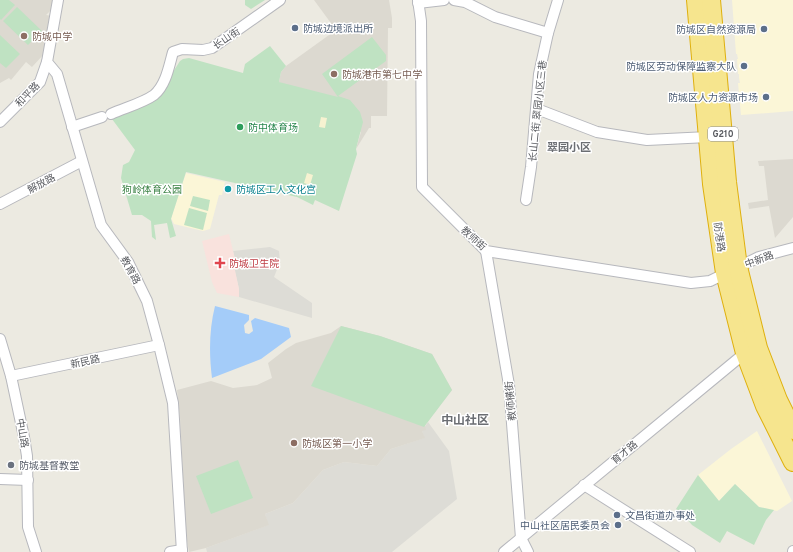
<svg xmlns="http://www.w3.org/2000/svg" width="793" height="552" font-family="Overpass,'Noto Sans SC',sans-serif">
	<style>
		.commercial { fill: #fbf6d7 }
		.industrial { fill: #dddcd6 }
		.education { fill: #dcd9d0 }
		.medical { fill: #f9e2dd }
		.green { fill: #bfe2c2 }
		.sand { fill: #f7f2d1 }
		.water { fill: #a4ccf9 }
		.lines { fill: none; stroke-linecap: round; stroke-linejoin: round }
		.street-casing { stroke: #b7b8bd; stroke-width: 12 }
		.highway-casing { stroke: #dfb00e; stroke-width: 20 }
		.street { stroke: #fff; stroke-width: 10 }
		.highway { stroke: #f6e58e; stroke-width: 18 }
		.service-dot { fill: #5c6f8a; stroke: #fff; stroke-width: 1.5 }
		.education-dot { fill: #8d6e63; stroke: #fff; stroke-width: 1.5 }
		.leisure-dot { fill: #2e9e5b; stroke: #fff; stroke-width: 1.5 }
		.culture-dot { fill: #0f9aa8; stroke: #fff; stroke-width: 1.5 }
		.health-dot { fill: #e0444e; stroke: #fff; stroke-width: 1.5 }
		.worship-dot { fill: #6b7280; stroke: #fff; stroke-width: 1.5 }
		.labels { text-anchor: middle; stroke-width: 3; stroke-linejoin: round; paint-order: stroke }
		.shield { fill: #fff; stroke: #8c8d90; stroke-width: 1 }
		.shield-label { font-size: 9px; font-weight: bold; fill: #5a5c61 }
		.service-label { font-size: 10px; fill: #4e5e75; stroke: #fff; text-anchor: end }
		.education-label { font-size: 10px; fill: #785e54; stroke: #fff; text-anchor: start }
		.street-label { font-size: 10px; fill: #5a5c61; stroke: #fff }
		.leisure-label { font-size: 10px; fill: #27864d; stroke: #fff; text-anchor: start }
		.park-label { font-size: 10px; fill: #398143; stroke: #fff }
		.culture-label { font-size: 10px; fill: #0d838f; stroke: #fff; text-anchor: start }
		.health-label { font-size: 10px; fill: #be3a42; stroke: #fff; text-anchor: start }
		.worship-label { font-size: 10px; fill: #5b616d; stroke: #fff; text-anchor: start }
		.neighbourhood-label { font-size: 11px; font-weight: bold; fill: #6b6e73; stroke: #fff }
		.quarter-label { font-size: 12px; font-weight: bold; fill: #6b6e73; stroke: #fff }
	</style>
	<rect width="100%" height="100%" fill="#eceae1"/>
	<g class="commercial">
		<path d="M732,0H793V111L741,115L738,83H740L739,78V74H738L737,59H738L737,54H736Z"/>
		<path d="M186,173L225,182L222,195H219L210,229L203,231L174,224L171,218Z"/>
		<path d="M757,431L792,501L777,511L759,507L735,484L719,501L698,475L731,449Z"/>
	</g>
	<g class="industrial">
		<path d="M270,247L279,251L280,262L274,277L312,303V318L239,297V289L232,260L235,259L233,251Z"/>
		<path d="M428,422L449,451L457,499L392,552H207L206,548L268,525L265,514L293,503L323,470L344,462L377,466L391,449L424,438L422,431Z"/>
	</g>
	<g class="education">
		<path d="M0,0H54L53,8L46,15L52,16L43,55L32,67L26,62L11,80L9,78L0,83Z"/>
		<path d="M314,0H389L392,18V28H388L387,116H371V128H369L356,149L361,132L279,82L281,72L286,66L336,30Z"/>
		<path d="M793,159V217L775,238L769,206L749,209L748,203L768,200L764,166H759L758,161Z"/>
		<path d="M341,326L380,336L432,354L452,390L425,425L426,430L422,431L425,438L391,449L377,466L344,462L323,470L293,503L265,514L269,525L206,548L189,552L186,534L180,417L177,390L211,381L233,388L257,385L272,378L268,363L286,349L296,343L331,333Z"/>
	</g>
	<path class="medical" d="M229,234L235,259L233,261L239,289V297L217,293L212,282L202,241Z"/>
	<g class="green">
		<path d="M0,0H9L15,5L1,20L0,19Z"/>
		<path d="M245,0H265L251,9L245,5Z"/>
		<path d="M17,7L42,31L28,45L3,21Z"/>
		<path d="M0,35L20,54L6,68L0,63Z"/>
		<path d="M372,37L386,55V61L338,96L350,100L360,112L363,122L356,149L357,154L339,211L315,200L313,205L297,197L186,172L171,219L176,236L170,238L167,223L154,225L156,240L152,237L151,221L142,215H132L121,178L123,165L129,162L135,150L112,119L144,104L157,97L180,61L183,59L189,58L243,73L245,64L270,46L286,66L281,72L279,82L338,97L322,74Z"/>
		<path d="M193,196L210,200L208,211L190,206Z"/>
		<path d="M189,208L207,213L203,230L184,225Z"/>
		<path d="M341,326L380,336L432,354L452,390L424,427L311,386Z"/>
		<path d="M238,460L253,498L211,514L196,476Z"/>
		<path d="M698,475L719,501L735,484L759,507L774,510L766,520L754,545L727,531L720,543L692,525L680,511L676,509Z"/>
	</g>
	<g class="sand">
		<path d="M321,117L327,118L325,128L319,127Z"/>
		<path d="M307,173L313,175L310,185L304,183Z"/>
	</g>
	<path class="water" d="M215,306L249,315V320L244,325L245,333L249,334L253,331L251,321L255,318L289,328L291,337L261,359L212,378C209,354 209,330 215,306Z"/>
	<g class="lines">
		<g class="street-casing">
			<g id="street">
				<path d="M58,0L47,62L57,74L101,225L128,262L147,301L159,345L173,403L182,552"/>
				<path d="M418,0L421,21L422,187L486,251L691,283L710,281L759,257L793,248"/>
				<path d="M454,0L465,2L495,17L548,33"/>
				<path d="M418,3L444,0"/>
				<path d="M537,109L597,132L647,140L708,137"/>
				<path d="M111,114C124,108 143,103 154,95C166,85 169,66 173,52L182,49L203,50L212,48L280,0"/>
				<path d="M0,122L40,82L47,62"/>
				<path d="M72,127L102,117"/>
				<path d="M526,200L531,167L539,74L548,33L558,0"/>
				<path d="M0,204L82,161"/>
				<path d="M486,251L509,385L521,538L528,552"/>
				<path d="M0,339L11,376L24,437L27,456L28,527L36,552"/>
				<path d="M11,376L159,345"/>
				<path d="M0,479L28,480"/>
				<path d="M584,485L690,552"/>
				<path d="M170,552L182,550"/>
				<path d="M504,552L745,353"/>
				<path d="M793,552V551"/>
			</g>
		</g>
		<g class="highway-casing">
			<g id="highway">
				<path d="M696,0L712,184L725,273L745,353L765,406L793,462"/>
				<path d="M711,0L727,182L738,267L758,348L778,400L793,430"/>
			</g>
		</g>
		<use href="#street" class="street"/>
		<use href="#highway" class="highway"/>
	</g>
	<g class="service-dot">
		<circle cx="295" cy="28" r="4"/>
		<circle cx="764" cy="29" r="4"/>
		<circle cx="744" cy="66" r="4"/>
		<circle cx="766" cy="97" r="4"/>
		<circle cx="617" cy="515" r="4"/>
		<circle cx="618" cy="525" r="4"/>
	</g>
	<g class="education-dot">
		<circle cx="24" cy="36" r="4"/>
		<circle cx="334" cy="74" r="4"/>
		<circle cx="294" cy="443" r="4"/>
	</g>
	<circle class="leisure-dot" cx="240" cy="127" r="4"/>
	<circle class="culture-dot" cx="228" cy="189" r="4"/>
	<path class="health-dot" d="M218 257h4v4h4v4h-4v4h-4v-4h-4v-4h4z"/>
	<circle class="worship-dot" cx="11" cy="465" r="4"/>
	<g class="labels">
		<rect class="shield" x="708" y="127" width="30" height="14" rx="3"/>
		<g class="shield-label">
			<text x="723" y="137">G210</text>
		</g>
		<g class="service-label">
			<text x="303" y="32" text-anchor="start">防城边境派出所</text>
			<text x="756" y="33">防城区自然资源局</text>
			<text x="736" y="70">防城区劳动保障监察大队</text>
			<text x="758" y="101">防城区人力资源市场</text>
			<text x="625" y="519" text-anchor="start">文昌街道办事处</text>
			<text x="610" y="529">中山社区居民委员会</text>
		</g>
		<g class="education-label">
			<text x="32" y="40">防城中学</text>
			<text x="342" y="78">防城港市第七中学</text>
			<text x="302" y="447">防城区第一小学</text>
		</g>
		<g class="street-label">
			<text transform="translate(226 38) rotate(-34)" y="4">长山街</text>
			<text transform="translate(27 94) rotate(-46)" y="4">和平路</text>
			<text transform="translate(537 111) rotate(-84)" y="4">长山二街 翠园小区三巷</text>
			<text transform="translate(41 183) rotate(-28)" y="4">解放路</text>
			<text transform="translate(720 237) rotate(82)" y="4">防港路</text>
			<text transform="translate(474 238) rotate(42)" y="4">教师街</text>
			<text transform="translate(759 259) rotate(-20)" y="4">中新路</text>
			<text transform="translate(131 270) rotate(61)" y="4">教育路</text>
			<text transform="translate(85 361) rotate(-12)" y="4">新民路</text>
			<text transform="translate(510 401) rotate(-95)" y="4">教师横街</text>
			<text transform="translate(23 433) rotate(80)" y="4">中山路</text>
			<text transform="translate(624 452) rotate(-40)" y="4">育才路</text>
		</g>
		<g class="leisure-label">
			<text x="248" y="131">防中体育场</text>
		</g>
		<g class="park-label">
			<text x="152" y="193">狗岭体育公园</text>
		</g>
		<g class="culture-label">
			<text x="236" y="193">防城区工人文化宫</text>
		</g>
		<g class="health-label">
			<text x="229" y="267">防城卫生院</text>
		</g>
		<g class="worship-label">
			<text x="19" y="469">防城基督教堂</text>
		</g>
		<g class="neighbourhood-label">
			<text x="569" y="151">翠园小区</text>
		</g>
		<g class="quarter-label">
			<text x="465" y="424">中山社区</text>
		</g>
	</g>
</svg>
